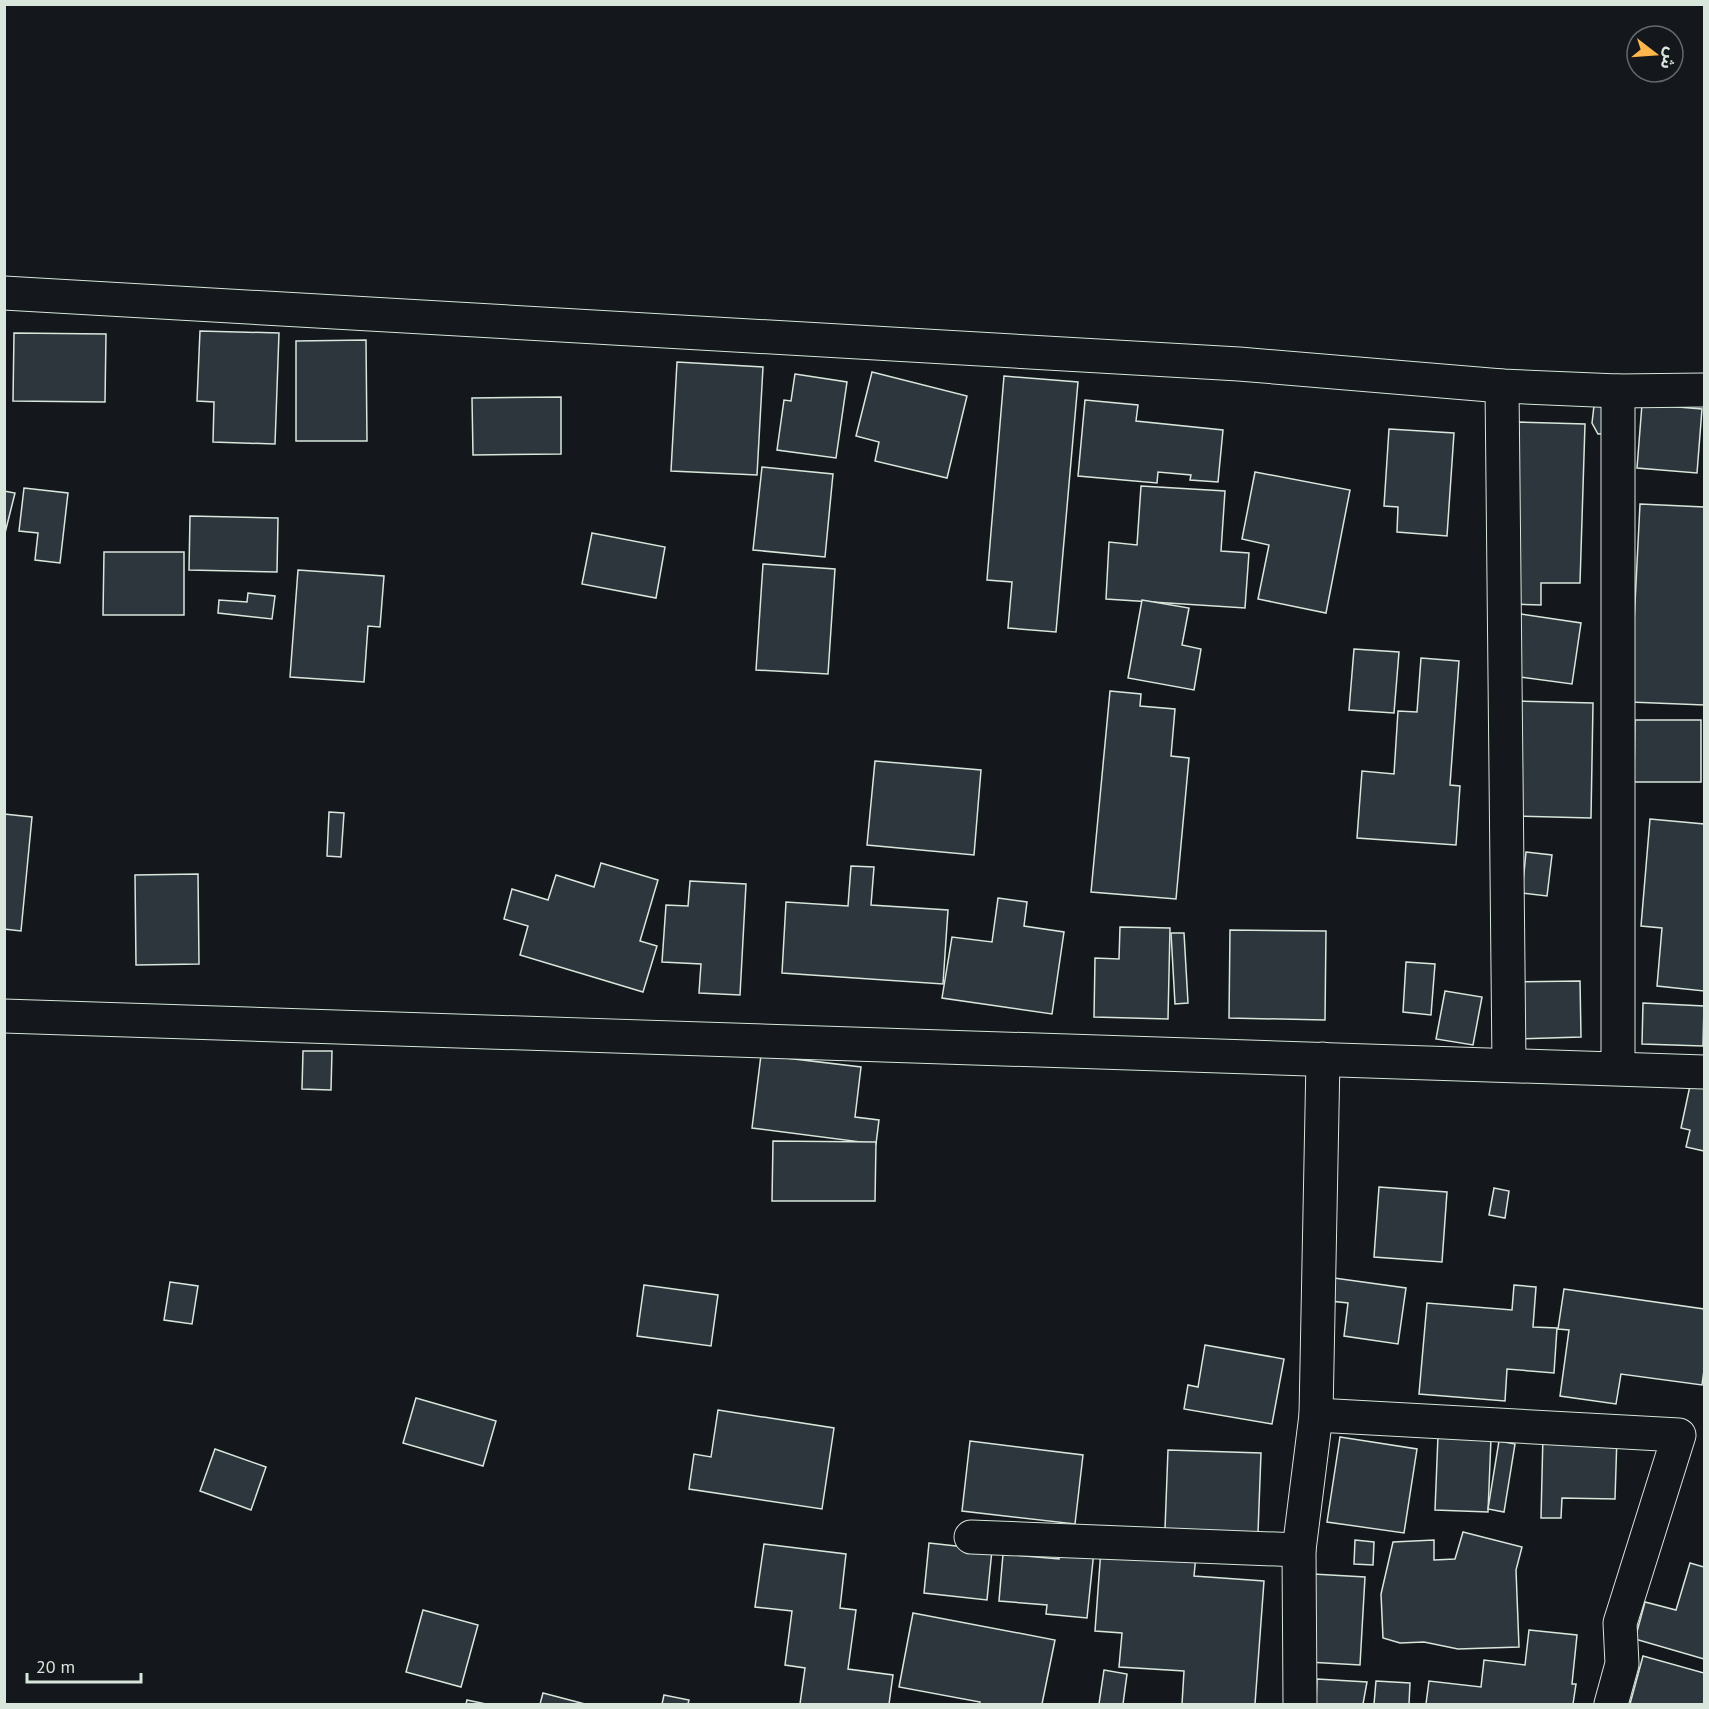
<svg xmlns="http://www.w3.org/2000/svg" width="1709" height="1709" font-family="'PT Sans','Noto Sans Arabic',sans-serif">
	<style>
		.building { fill: #2c363c; stroke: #d8e6dc; stroke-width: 1.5 }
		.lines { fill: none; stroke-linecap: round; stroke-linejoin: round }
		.minor-casing { stroke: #d8e6dc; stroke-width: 35 }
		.minor { stroke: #14181c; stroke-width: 33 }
	</style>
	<rect width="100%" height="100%" fill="#14181c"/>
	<g class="building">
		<path d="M200,331L279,333L275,444L213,442L214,402L197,401Z"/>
		<path d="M14,333L106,334L105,402L13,401Z"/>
		<path d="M366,340L367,441H296V341Z"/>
		<path d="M677,362L763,367L757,475L671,471Z"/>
		<path d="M872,372L967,396L947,478L875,461L879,442L856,436Z"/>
		<path d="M795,374L847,382L836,458L777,450L784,400L791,401Z"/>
		<path d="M1004,376L1078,382L1056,632L1008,628L1012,582L987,580Z"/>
		<path d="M1611,396L1615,433L1598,434L1592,423L1595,397Z"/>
		<path d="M561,397V454L473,455L472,398Z"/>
		<path d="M1085,400L1138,405L1136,421L1223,430L1218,482L1190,480L1191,475L1158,472L1157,483L1078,476Z"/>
		<path d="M1642,404L1702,409L1697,473L1637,468Z"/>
		<path d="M1517,422L1585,424L1580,583H1541V605L1512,604Z"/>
		<path d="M1389,429L1454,433L1447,536L1397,532L1398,507L1384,506Z"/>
		<path d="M762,467L833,474L825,557L753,550Z"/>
		<path d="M1255,472L1350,490L1326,613L1258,599L1269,545L1242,539Z"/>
		<path d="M1141,486L1225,491L1221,551L1249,553L1245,608L1106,599L1109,542L1137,545Z"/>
		<path d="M24,488L68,493L60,563L35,560L38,533L19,531Z"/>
		<path d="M4,491L15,493L4,537Z"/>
		<path d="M1640,504L1704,507V705L1630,702Z"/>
		<path d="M190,516L278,518L277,572L189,570Z"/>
		<path d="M592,533L665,547L656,598L582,584Z"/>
		<path d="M104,552H184V615H103Z"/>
		<path d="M763,564L835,569L828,674L756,670Z"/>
		<path d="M298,570L384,576L380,627L368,626L364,682L290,677Z"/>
		<path d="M248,593L275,596L272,619L218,613L219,600L247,602Z"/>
		<path d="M1142,600L1189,608L1182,645L1201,649L1194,690L1128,678Z"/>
		<path d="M1521,614L1581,623L1572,684L1512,676Z"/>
		<path d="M1354,649L1399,652L1394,713L1349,710Z"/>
		<path d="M1421,658L1459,661L1450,785L1460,786L1456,845L1357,838L1362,771L1394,774L1398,711L1417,712Z"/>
		<path d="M1110,691L1141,694L1140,706L1175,709L1171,756L1189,758L1176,899L1091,892Z"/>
		<path d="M1516,701L1593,703L1591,818L1513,816Z"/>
		<path d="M1635,720H1701V782H1634Z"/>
		<path d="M875,761L981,770L974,855L867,845Z"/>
		<path d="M329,812L344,813L341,857L327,856Z"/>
		<path d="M4,814L32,817L21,931L4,929Z"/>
		<path d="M1650,819L1704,824V991L1657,986L1662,928L1641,926Z"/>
		<path d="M1526,852L1552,855L1547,896L1522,893Z"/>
		<path d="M601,863L658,880L640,941L657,946L643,992L520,955L528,926L504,919L512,889L548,900L556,875L594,887Z"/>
		<path d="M851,866L874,867L871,905L948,910L943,984L782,973L786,902L848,906Z"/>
		<path d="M198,874L199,964L136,965L135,875Z"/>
		<path d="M690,881L746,884L740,995L699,993L701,964L662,962L666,905L688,906Z"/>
		<path d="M998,898L1027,902L1024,926L1064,932L1052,1014L942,998L952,937L992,942Z"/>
		<path d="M1120,927L1170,928L1168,1019L1094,1017L1095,958L1119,959Z"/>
		<path d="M1230,930L1326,931L1325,1020L1229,1018Z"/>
		<path d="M1171,933H1184L1188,1003L1175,1004Z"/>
		<path d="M1406,962L1435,964L1431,1015L1403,1012Z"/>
		<path d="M1580,981L1581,1037L1515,1039L1514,982Z"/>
		<path d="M1445,991L1482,997L1473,1045L1436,1039Z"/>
		<path d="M1643,1003L1704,1006L1703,1046L1642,1044Z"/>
		<path d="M303,1051H332L331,1090L302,1089Z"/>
		<path d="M761,1055L861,1067L855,1117L879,1120L876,1144L752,1128Z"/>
		<path d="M1691,1081L1704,1084V1151L1686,1147L1690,1130L1681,1128Z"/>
		<path d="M773,1141L876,1142L875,1201H772Z"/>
		<path d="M1379,1187L1447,1192L1442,1262L1374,1257Z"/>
		<path d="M1494,1188L1509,1191L1505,1218L1489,1215Z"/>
		<path d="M1334,1278L1406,1288L1398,1344L1344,1336L1348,1303L1330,1301Z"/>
		<path d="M170,1282L198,1286L192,1324L164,1320Z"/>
		<path d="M644,1285L718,1295L711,1346L637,1336Z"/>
		<path d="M1514,1285L1536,1287L1533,1327L1557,1328L1554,1373L1507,1369L1505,1401L1419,1394L1427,1303L1512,1310Z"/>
		<path d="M1564,1289L1704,1309V1370L1702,1385L1621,1374L1616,1404L1560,1396L1569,1330L1558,1329Z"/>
		<path d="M1205,1345L1284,1359L1272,1424L1184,1409L1188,1385L1198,1387Z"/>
		<path d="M416,1398L496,1421L483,1466L403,1443Z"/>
		<path d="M718,1410L834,1428L822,1509L689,1489L694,1454L711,1457Z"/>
		<path d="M1543,1434L1617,1436L1615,1499L1562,1498L1561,1518H1541Z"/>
		<path d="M1438,1436L1491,1438L1488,1512L1435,1510Z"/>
		<path d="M1340,1437L1417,1449L1404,1533L1327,1522Z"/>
		<path d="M970,1441L1083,1455L1075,1524L962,1511Z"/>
		<path d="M1499,1441L1515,1444L1504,1512L1488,1509Z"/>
		<path d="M215,1449L266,1467L251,1510L200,1491Z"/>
		<path d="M1168,1450L1261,1453L1258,1533L1165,1529Z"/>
		<path d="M1463,1532L1522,1547L1516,1570L1519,1647L1458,1649L1424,1642L1400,1643L1383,1638L1381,1594L1393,1542L1434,1540V1560L1455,1559Z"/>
		<path d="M1355,1540L1374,1542L1373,1565L1354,1564Z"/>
		<path d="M929,1543L992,1550L987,1600L924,1593Z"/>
		<path d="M764,1544L846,1554L840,1608L856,1610L848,1669L893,1675L889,1704H800L805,1668L785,1665L792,1611L755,1607Z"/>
		<path d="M1060,1549L1094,1551L1087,1618L1046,1614L1047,1605L999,1601L1003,1554L1059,1559Z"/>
		<path d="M1101,1549L1196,1555L1194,1576L1264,1581L1255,1704H1182L1184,1671L1119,1667L1122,1633L1095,1631Z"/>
		<path d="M1690,1563L1704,1567V1659L1635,1639L1645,1602L1676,1610Z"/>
		<path d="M1313,1574L1365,1577L1360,1665L1308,1662Z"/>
		<path d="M423,1610L478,1625L461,1687L406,1672Z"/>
		<path d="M913,1613L1055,1640L1042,1704H979L980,1702L899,1687Z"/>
		<path d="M1529,1630L1577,1635L1572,1684H1576L1573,1704H1426L1429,1681L1481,1687L1484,1660L1525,1665Z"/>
		<path d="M1643,1656L1704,1673V1704H1630Z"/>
		<path d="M1104,1670L1127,1674L1123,1704H1099Z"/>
		<path d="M1317,1679L1367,1682L1363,1704H1316Z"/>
		<path d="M1376,1681L1410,1683L1409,1704H1374Z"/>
		<path d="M543,1693L585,1704H540Z"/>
		<path d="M664,1695L689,1700L688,1704H662Z"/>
		<path d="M467,1700L486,1704H466Z"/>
	</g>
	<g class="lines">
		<g class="minor-casing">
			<g id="minor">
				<path d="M4,293L1239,364L1502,386L1618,391L1704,390"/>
				<path d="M1502,386L1509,1065"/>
				<path d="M1618,391V1068"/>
				<path d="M4,1016L1704,1072"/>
				<path d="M1316,1415L1679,1435L1620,1623L1622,1664L1611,1704"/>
				<path d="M971,1537L1299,1550"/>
				<path d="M1300,1704L1299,1550L1316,1415L1323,1059"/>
			</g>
		</g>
		<use href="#minor" class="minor"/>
	</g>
	<rect width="1709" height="1709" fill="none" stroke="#d8e6dc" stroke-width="12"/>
	<g transform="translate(1655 54) rotate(107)"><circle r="28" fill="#14181c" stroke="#626a69" stroke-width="1.5"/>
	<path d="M0-4.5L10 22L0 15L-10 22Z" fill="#ffb74d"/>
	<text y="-9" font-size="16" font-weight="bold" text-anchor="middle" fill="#d8e6dc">ش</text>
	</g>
	<path d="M27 1673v9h114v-9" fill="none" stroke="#d8e6dc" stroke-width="3"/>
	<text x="36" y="1673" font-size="18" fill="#d8e6dc" stroke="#14181c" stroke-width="4.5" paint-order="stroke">20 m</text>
</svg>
